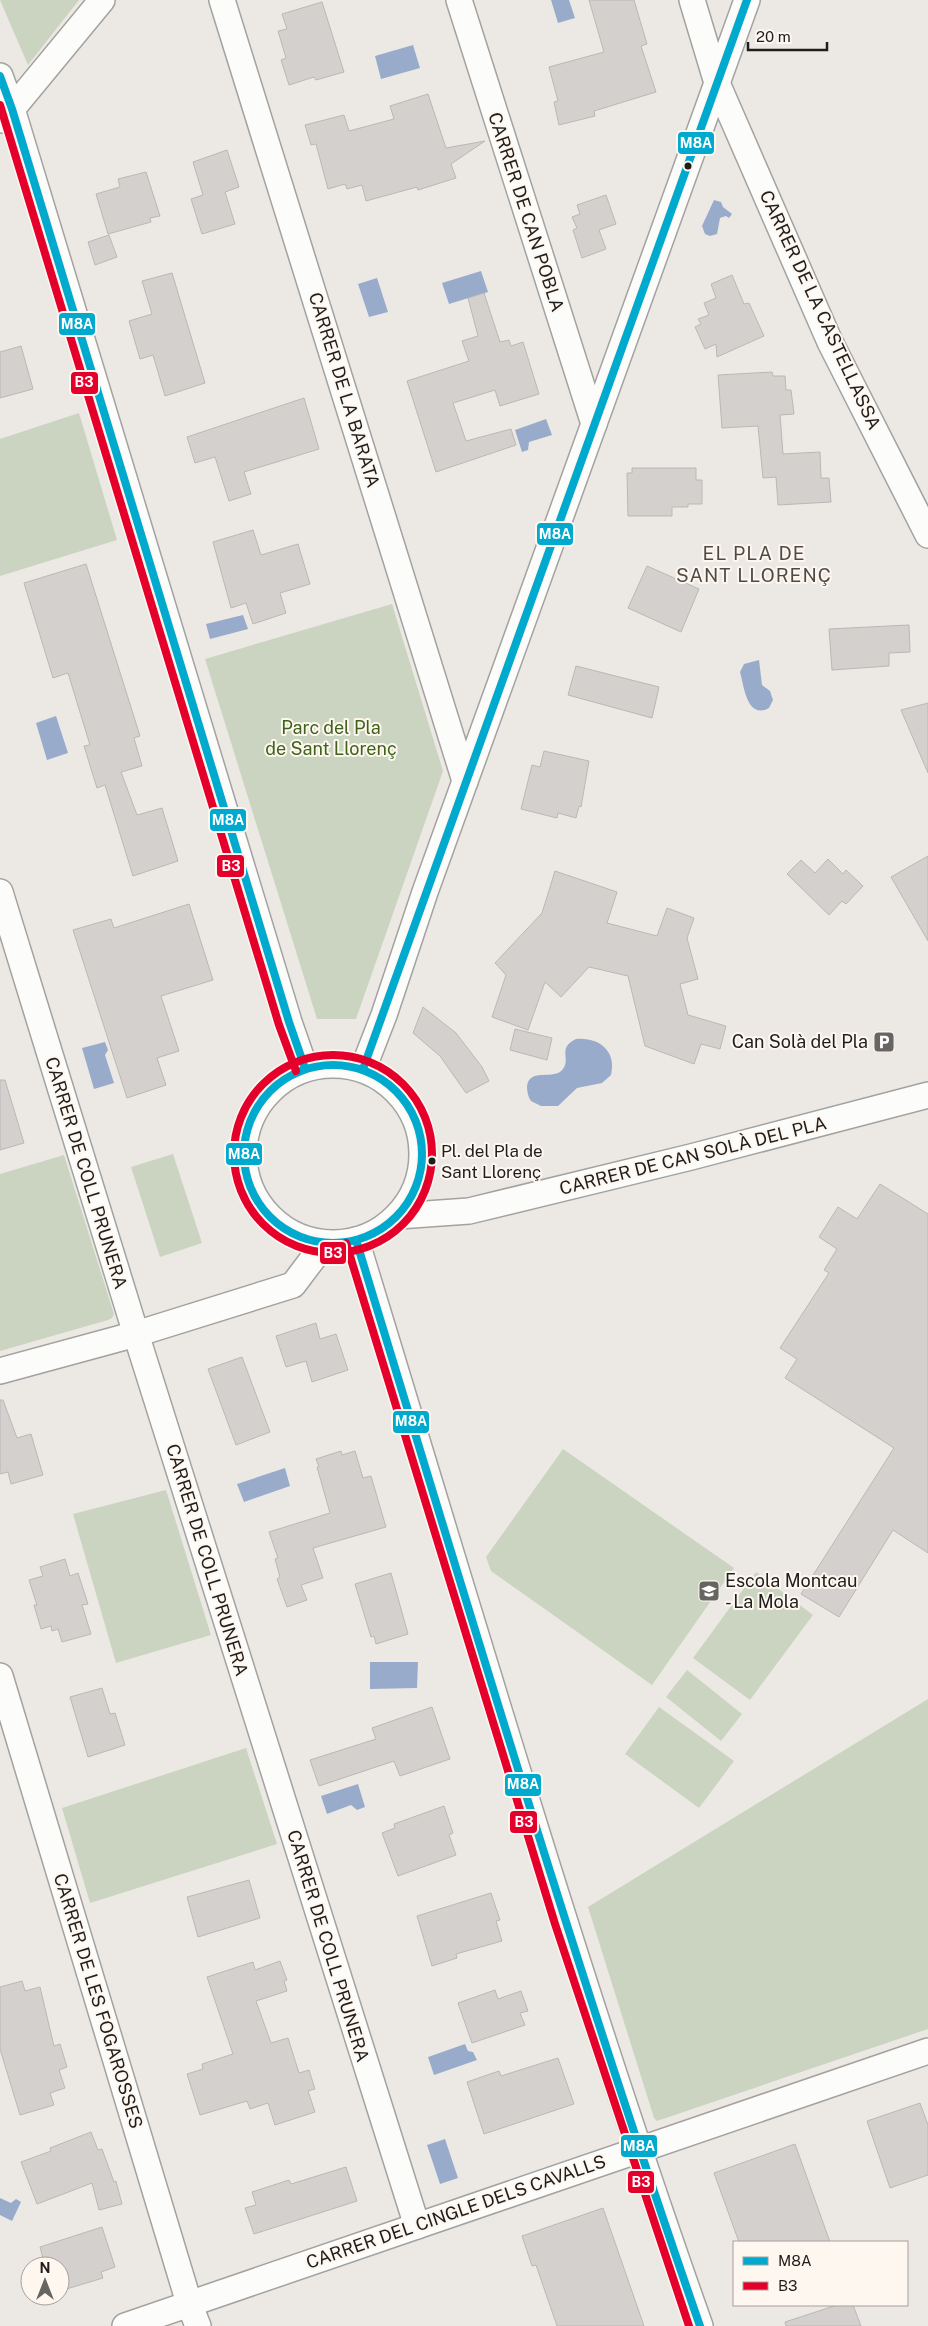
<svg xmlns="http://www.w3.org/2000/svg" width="928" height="2326" font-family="'Public Sans',sans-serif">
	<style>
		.green { fill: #cbd4c0 }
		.water { fill: #99abcb }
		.building { fill: #d3d0ce; stroke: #bab8b6 }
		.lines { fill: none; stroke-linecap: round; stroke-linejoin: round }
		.street-casing { stroke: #a3a29f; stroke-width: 28 }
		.street { stroke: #fcfcfb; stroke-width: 25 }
		.bus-1-casing { stroke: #fdf7f0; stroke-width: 11 }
		.bus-2-casing { stroke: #fdf7f0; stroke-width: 11 }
		.bus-1 { stroke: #00a9ce; stroke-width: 8 }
		.bus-2 { stroke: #e4002b; stroke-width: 8 }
		.bus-dot { fill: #201e1c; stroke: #fdf7f0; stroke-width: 2 }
		.labels { text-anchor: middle; stroke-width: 4; stroke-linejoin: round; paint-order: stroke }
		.bus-label { font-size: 17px; fill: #201e1c; stroke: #fdf7f0; text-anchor: start }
		.street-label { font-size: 18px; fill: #201e1c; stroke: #fdf7f0 }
		.park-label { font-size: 18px; fill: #3e6219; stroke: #fdf7f0 }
		.poi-label { font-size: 18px; fill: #201e1c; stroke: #fdf7f0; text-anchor: end }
		.neighbourhood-label { font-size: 19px; letter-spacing: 1px; fill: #4f4a44; stroke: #fdf7f0 }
		.line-badge { stroke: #fdf7f0; stroke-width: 2 }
		.badge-label { font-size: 14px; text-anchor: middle; font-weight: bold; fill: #fff }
	</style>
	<rect width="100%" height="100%" fill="#ece9e5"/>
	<g class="green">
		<path d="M0,0H79L28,65Z"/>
		<path d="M79,413L117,540L0,576V439Z"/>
		<path d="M392,604L443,771L356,1019H317L205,659Z"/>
		<path d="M173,1154L202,1243L160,1257L131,1167Z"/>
		<path d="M64,1155L114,1314L112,1318L108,1320L0,1351V1174Z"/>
		<path d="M563,1449L734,1568L652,1685L491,1571L486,1557Z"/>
		<path d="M166,1490L211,1635L116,1663L73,1514Z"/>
		<path d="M756,1572L813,1615L750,1700L693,1658Z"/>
		<path d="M687,1670L742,1714L721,1741L666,1697Z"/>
		<path d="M928,1699V2029L657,2121L654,2118L588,1907Z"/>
		<path d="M659,1707L734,1761L699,1808L625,1754Z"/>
		<path d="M246,1748L277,1844L90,1903L62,1808Z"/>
	</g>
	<g class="water">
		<path d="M551,0H569L575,18L558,23Z"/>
		<path d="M413,45L420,68L381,79L375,56Z"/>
		<path d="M714,200L721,202L723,207L732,214L729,218L726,216L720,218L717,234L710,236L705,234L702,226Z"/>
		<path d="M481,271L488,292L449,304L442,283Z"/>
		<path d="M377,278L388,312L369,317L358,284Z"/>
		<path d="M546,419L552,435L529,442L528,450L522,452L515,430Z"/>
		<path d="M243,615L248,629L210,639L206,624Z"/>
		<path d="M759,660L762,685L770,691L773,700L769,708C747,720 744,686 740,672L744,664Z"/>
		<path d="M56,716L68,753L47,760L36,723Z"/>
		<path d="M576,1039C599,1037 617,1051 611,1075L602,1083L577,1088L558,1106H541L531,1101C528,1097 527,1092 527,1086C530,1067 554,1081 563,1069C571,1058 557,1048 576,1039Z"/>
		<path d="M105,1042L108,1050L105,1055L114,1083L94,1089L82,1048Z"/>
		<path d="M285,1468L290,1486L244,1502L237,1484Z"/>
		<path d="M370,1662H418L417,1688L370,1689Z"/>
		<path d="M358,1784L365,1807L357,1810L351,1805L327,1814L321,1796Z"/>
		<path d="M465,2044L468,2051L473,2052L477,2060L434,2075L428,2057Z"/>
		<path d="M445,2139L458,2178L440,2184L427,2145Z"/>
		<path d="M0,2198L11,2203L16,2199L21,2202L12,2221L0,2215Z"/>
	</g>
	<g class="building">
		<path d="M589,0H634L647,44L641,46L656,92L594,111L595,116L559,125L554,102L558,101L549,67L604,52Z"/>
		<path d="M322,2L344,72L316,80L314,77L289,85L281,60L286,58L278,31L287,29L282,14Z"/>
		<path d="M428,94L446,148L485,141L451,164L456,178L418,190L417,187L366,201L362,185L347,189L345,184L328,189L316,144L311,145L305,125L344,115L349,131L394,119L390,106Z"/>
		<path d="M227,150L239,187L225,192L235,224L202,234L191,199L203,195L193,162Z"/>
		<path d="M146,172L160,216L150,218L151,222L108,234L96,194L120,187L118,179Z"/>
		<path d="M606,195L616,224L599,230L606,249L582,258L573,230L577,228L572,217L580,214L577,205Z"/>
		<path d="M109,235L117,257L95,265L88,242Z"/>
		<path d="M172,273L205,383L165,396L153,355L140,359L129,321L152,314L142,281Z"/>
		<path d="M732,275L744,304L749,303L764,336L717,357L716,344L705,349L695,327L701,324L698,319L709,315L704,303L716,298L711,284Z"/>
		<path d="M484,293L500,342L509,340L511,346L523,342L539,394L500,406L495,390L453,403L466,441L511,429L516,445L436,472L407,381L469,361L462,341L478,336L468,298Z"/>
		<path d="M21,346L33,389L0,398V352Z"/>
		<path d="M772,372L773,376H785L786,390H791L794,414L780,415L783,454L820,452L821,478H829L831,502L778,505L776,477L763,478L758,426L722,428L718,375Z"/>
		<path d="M304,398L319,449L244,472L251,494L229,501L215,457L195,463L187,437Z"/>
		<path d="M632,468H696V480H702V504H688V507H672V516H628L627,473H632Z"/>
		<path d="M253,530L261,555L298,544L310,584L280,593L286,613L253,624L246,603L231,608L213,542Z"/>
		<path d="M86,564L140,736L134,738L142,766L121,772L137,815L162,808L178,861L133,876L105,785L97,788L84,746L90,745L68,673L53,678L24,583Z"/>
		<path d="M647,566L699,589L681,632L628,608Z"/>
		<path d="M909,625L910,652L889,653V666L832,670L829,629Z"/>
		<path d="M576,666L659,687L652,718L568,695Z"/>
		<path d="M928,703V773L901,710Z"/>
		<path d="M544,751L589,761L581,807L579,806L576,818L558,813L557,818L521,809L532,765L540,767Z"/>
		<path d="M928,856V941L891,877Z"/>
		<path d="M828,859L843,874L846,870L863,886L846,904L842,901L829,915L787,874L801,860L815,873Z"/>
		<path d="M555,871L617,892L607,923L657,936L667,908L694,918L687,938L698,979L680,984L688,1015L726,1026L720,1049L701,1044L694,1064L645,1046L628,976L589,967L561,997L545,982L528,1030L492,1017L506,975L495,963L542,913Z"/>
		<path d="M189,904L213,980L161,996L179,1051L157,1058L166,1085L127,1098L73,930L111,919L114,928Z"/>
		<path d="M423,1007L456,1033L482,1067L489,1081L466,1093L440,1056L413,1033Z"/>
		<path d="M515,1029L552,1038L547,1060L510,1050Z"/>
		<path d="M0,1080H5L24,1143L0,1150Z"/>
		<path d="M880,1184L928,1214V1553L893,1530L839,1617L801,1594L894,1448L785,1378L797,1359L780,1348L829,1273L824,1270L837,1249L819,1237L838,1207L857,1219Z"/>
		<path d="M316,1323L320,1339L336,1334L348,1370L312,1382L306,1361L286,1367L276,1336Z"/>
		<path d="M242,1357L270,1432L236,1445L208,1369Z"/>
		<path d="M0,1400H3L17,1438L31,1434L43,1475L11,1484L8,1472L0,1474Z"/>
		<path d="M341,1451L342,1455L355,1451L363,1478L371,1476L386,1527L313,1548L323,1578L301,1585L307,1600L287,1607L277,1579L280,1577L275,1559L278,1558L269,1532L330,1513L317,1467H319L316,1459Z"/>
		<path d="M65,1559L70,1576L78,1573L88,1604L82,1605L91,1634L62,1642L58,1629L52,1631L51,1626L41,1629L34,1605H37L29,1580L43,1576L40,1567Z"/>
		<path d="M391,1573L408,1634L376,1644L374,1636L371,1637L355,1584Z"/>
		<path d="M102,1688L110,1714L115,1713L125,1745L88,1757L70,1697Z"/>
		<path d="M432,1707L450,1759L400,1776L394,1761L319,1786L310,1760L376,1739L372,1728Z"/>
		<path d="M444,1806L453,1833L449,1835L456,1855L398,1876L382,1833L395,1828L394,1824Z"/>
		<path d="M249,1880L260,1918L198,1937L187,1897Z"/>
		<path d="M491,1893L500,1920L496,1921L502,1941L456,1954L457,1958L432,1966L417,1916Z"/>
		<path d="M280,1961L287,1980L284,1981L287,1991L256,2001L271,2043L288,2038L299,2073L309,2070L315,2089L308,2091L315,2112L275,2125L268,2103L250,2109L247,2101L200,2115L187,2074L203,2069L202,2064L233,2054L207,1977L253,1962L255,1970Z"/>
		<path d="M22,1981L25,1991L40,1987L54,2046L60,2044L67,2067L59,2070L65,2088L50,2093L54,2105L20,2115L0,2049V1987Z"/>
		<path d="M495,1990L498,1999L521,1991L528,2011L520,2013L525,2025L472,2043L458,2003Z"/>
		<path d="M558,2058L574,2104L484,2134L467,2082L499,2071L501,2076Z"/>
		<path d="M920,2103L928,2125V2175L890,2188L867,2121Z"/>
		<path d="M91,2132L98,2150L102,2149L114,2182L116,2181L122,2204L99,2210L92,2183L37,2204L21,2162L51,2151L50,2148Z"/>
		<path d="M795,2144L830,2242H739L714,2173Z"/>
		<path d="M346,2167L357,2201L254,2234L245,2208L256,2205L252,2192L289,2180L291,2184Z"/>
		<path d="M603,2208L644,2326H557L536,2265L532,2266L522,2236Z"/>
		<path d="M102,2227L115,2267L101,2272L103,2278L60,2291V2266H45L40,2247Z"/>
		<path d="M837,2305H853L861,2326H786L785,2322Z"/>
	</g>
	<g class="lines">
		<g class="street-casing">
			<g id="street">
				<path d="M222,0L465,781"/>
				<path d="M459,0L594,424"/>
				<path d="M692,0L717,83L830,342L928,535"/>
				<path d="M0,76L12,109L289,1022L305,1068"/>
				<path d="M3,120L102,0"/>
				<path d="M0,892L136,1334L417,2226"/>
				<circle cx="333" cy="1154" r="89"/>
				<path d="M363,1069L384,1015L425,892L747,0"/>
				<path d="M398,1216L469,1211L691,1157L928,1095"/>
				<path d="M356,1240C467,1603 573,1968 700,2326"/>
				<path d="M0,1371L136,1334L293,1285L324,1244"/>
				<path d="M0,1676L189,2303L198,2326"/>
				<path d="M125,2326L928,2051"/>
			</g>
		</g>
		<use href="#street" class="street"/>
		<g class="bus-1-casing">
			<g id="bus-1">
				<path d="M0,76L12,109L289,1022L305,1068"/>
				<circle cx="333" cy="1154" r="89"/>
				<path d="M363,1069L747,0"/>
				<path d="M356,1240C467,1603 575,1967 700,2326"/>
			</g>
		</g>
		<g class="bus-2-casing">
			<g id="bus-2">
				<path d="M0,105L279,1025L296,1071"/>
				<circle cx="333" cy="1154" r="99"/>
				<path d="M346,1243L555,1924L689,2326"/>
			</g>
		</g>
		<use href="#bus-1" class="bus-1"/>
		<use href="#bus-2" class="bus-2"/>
	</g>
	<defs>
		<g id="parking-square" transform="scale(1.125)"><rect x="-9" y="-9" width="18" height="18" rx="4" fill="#676562" stroke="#fdf7f0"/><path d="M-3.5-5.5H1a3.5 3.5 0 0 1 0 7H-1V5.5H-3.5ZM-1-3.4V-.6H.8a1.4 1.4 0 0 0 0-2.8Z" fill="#fff"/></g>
		<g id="school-square" transform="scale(1.125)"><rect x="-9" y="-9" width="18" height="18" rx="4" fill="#676562" stroke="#fdf7f0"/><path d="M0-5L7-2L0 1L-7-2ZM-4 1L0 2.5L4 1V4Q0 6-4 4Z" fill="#fff"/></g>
	</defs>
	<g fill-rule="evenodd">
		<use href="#parking-square" x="884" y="1042"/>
		<use href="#school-square" x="709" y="1591"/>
	</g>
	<g class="bus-dot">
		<circle cx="688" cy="166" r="4.5"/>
		<circle cx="432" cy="1161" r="4.5"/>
	</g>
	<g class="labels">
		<g class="bus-label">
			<text x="441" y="1157">Pl. del Pla de<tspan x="441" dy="21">Sant Llorenç</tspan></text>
		</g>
		<g class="street-label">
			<text transform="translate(526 212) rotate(72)" y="6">CARRER DE CAN POBLA</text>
			<text transform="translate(820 310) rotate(65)" y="6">CARRER DE LA CASTELLASSA</text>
			<text transform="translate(344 390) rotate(73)" y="6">CARRER DE LA BARATA</text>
			<text transform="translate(693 1156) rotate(-14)" y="6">CARRER DE CAN SOLÀ DEL PLA</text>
			<text transform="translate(86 1173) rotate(73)" y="6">CARRER DE COLL PRUNERA</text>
			<text transform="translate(207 1560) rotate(73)" y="6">CARRER DE COLL PRUNERA</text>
			<text transform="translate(328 1946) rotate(73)" y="6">CARRER DE COLL PRUNERA</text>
			<text transform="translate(98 2001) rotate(73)" y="6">CARRER DE LES FOGAROSSES</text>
			<text transform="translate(456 2212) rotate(-19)" y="6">CARRER DEL CINGLE DELS CAVALLS</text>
		</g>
		<g class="park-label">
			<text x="331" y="734">Parc del Pla<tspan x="331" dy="21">de Sant Llorenç</tspan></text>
		</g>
		<g class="poi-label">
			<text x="868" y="1048">Can Solà del Pla</text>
			<text x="725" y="1587" text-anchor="start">Escola Montcau<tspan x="725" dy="21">- La Mola</tspan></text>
		</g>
		<g class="neighbourhood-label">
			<text x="754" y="560">EL PLA DE<tspan x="754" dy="22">SANT LLORENÇ</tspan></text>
		</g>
	</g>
	<g class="line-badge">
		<rect x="677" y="131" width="38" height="24" rx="5" fill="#00a9ce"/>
		<rect x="58" y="312" width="38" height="24" rx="5" fill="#00a9ce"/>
		<rect x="70" y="371" width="29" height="24" rx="5" fill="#e4002b"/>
		<rect x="536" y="522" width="38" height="24" rx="5" fill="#00a9ce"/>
		<rect x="209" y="808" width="38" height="24" rx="5" fill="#00a9ce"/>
		<rect x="216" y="854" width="29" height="24" rx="5" fill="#e4002b"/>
		<rect x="225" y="1142" width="38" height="24" rx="5" fill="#00a9ce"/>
		<rect x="319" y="1241" width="28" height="24" rx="5" fill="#e4002b"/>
		<rect x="392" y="1410" width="38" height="24" rx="5" fill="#00a9ce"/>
		<rect x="504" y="1773" width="38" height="24" rx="5" fill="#00a9ce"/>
		<rect x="509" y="1810" width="29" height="24" rx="5" fill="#e4002b"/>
		<rect x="620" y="2134" width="38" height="24" rx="5" fill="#00a9ce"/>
		<rect x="627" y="2170" width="28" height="24" rx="5" fill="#e4002b"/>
	</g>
	<g class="badge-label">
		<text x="696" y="148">M8A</text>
		<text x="77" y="329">M8A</text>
		<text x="84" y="387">B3</text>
		<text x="555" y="539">M8A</text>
		<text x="228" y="825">M8A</text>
		<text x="231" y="871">B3</text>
		<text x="244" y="1159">M8A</text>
		<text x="333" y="1258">B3</text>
		<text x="411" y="1426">M8A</text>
		<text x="523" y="1789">M8A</text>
		<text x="524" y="1827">B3</text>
		<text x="639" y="2151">M8A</text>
		<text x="641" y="2187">B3</text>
	</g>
	<rect x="733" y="2241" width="175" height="65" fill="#fdf7f0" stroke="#a5a09b"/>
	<rect x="743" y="2257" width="25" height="8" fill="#00a9ce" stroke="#a5a09b"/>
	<text x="778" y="2266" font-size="15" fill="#201e1c">M8A</text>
	<rect x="743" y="2282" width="25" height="8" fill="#e4002b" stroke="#a5a09b"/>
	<text x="778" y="2291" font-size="15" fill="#201e1c">B3</text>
	<g transform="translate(45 2281)"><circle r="24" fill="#fdf7f0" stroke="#a5a09b"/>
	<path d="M0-4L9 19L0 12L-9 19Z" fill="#676562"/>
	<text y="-8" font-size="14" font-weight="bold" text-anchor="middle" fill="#201e1c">N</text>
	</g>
	<path d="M748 42v8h79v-8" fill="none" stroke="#201e1c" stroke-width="2.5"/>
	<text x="756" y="42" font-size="15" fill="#201e1c" stroke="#fdf7f0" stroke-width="4" paint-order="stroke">20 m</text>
</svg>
